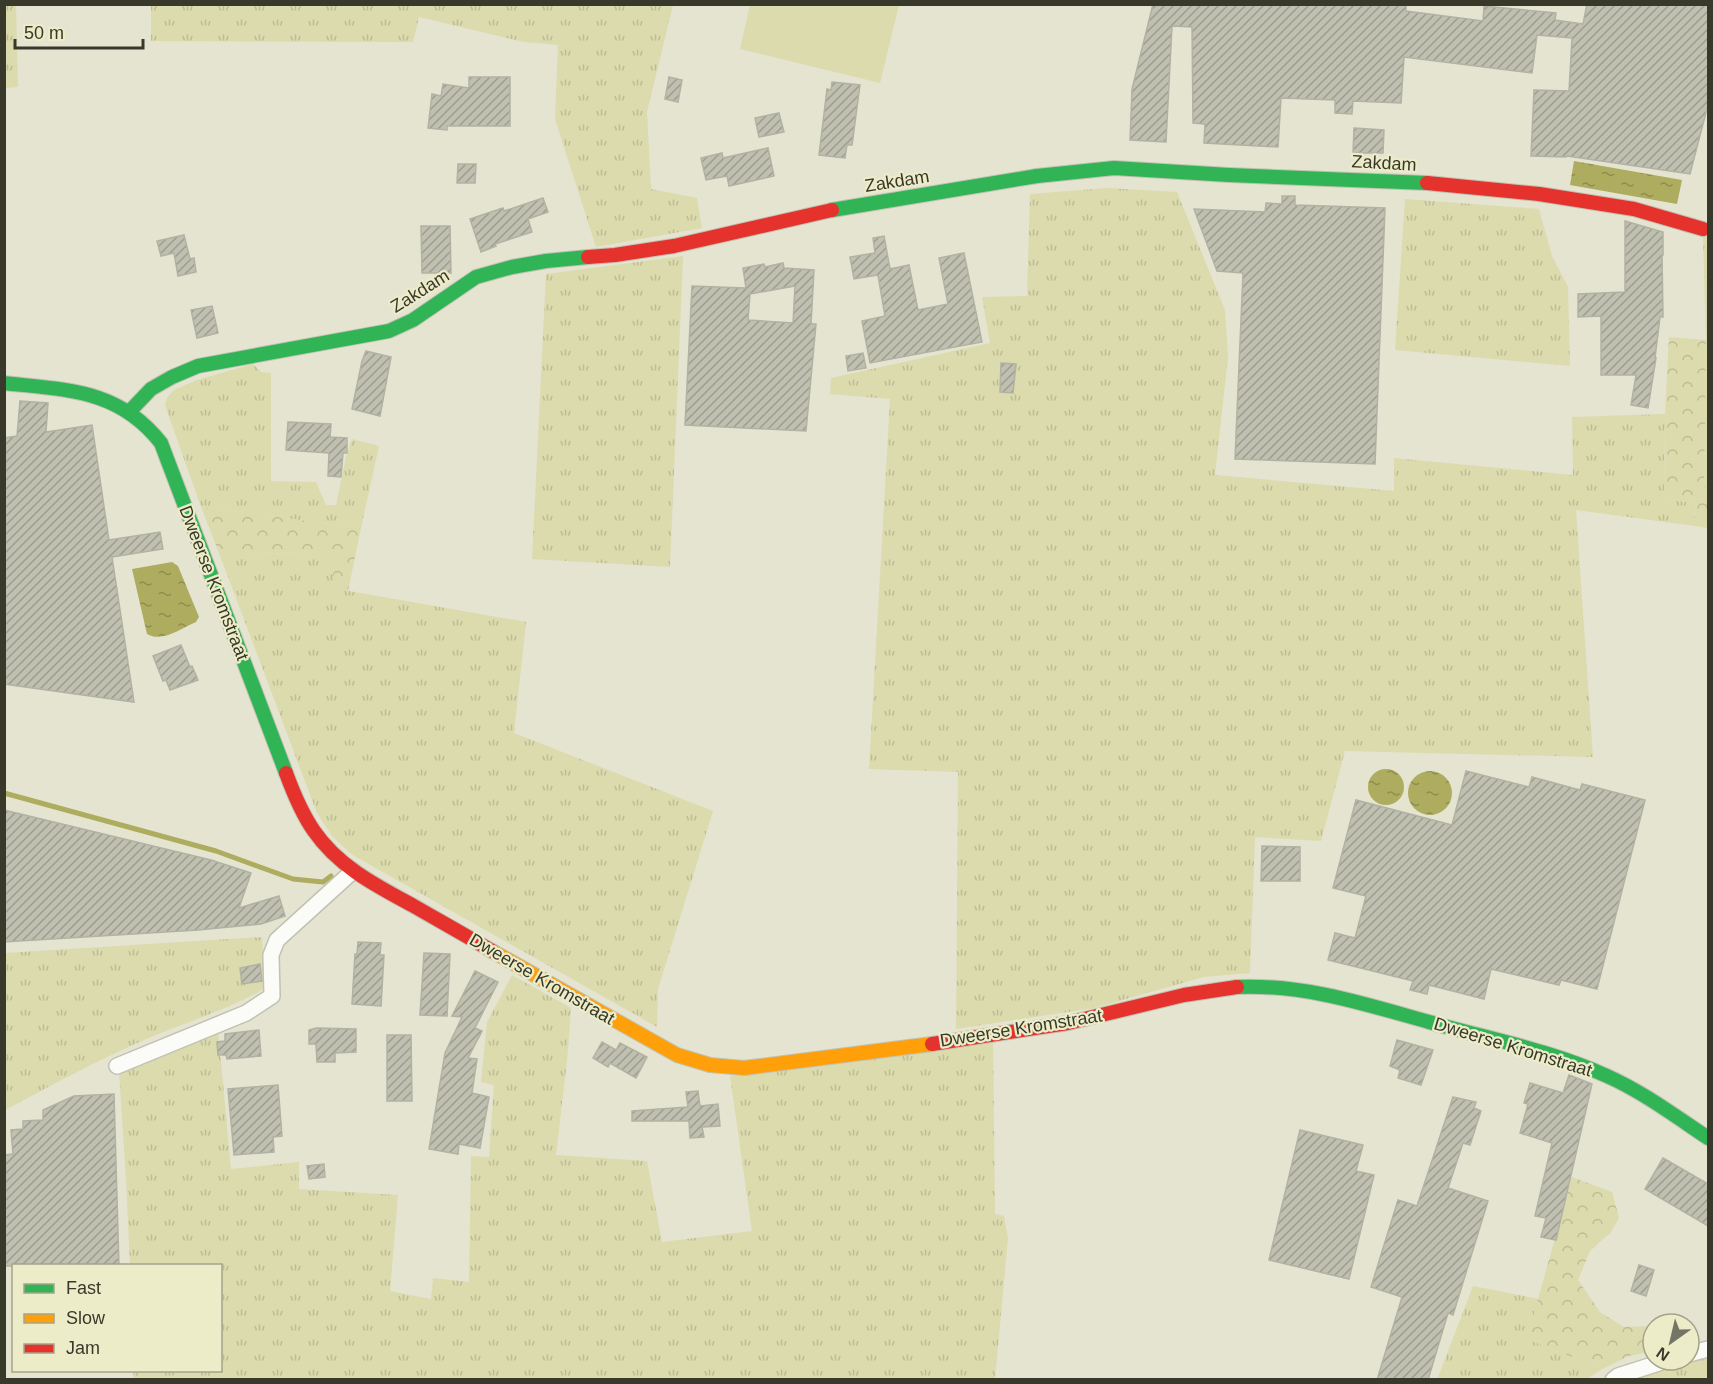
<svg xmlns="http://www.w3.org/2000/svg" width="1713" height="1384" font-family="Arial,sans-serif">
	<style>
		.grass { fill: url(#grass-tufts) }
		.forest { fill: url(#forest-crowns) }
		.pitch { fill: #dbdbad }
		.water { fill: url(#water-ripples) }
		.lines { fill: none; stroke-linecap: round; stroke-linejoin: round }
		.stream { stroke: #aeac5e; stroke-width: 5 }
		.building { fill: url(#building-hatch); stroke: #b2b2a4; stroke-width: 1.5; fill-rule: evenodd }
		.street-casing { stroke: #c2c2b3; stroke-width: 18 }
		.fast-casing { stroke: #c2c2b3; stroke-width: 16 }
		.slow-casing { stroke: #c2c2b3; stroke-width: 16 }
		.jam-casing { stroke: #c2c2b3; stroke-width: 16 }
		.street { stroke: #fbfbf8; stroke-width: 15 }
		.fast { stroke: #30b455; stroke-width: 14 }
		.slow { stroke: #ff9f0a; stroke-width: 14 }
		.jam { stroke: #e5322d; stroke-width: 14 }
		.labels { text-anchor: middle; stroke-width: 4.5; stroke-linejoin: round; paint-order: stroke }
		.street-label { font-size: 18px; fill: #39392b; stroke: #ececc9 }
	</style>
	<defs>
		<pattern id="grass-tufts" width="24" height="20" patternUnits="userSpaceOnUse" patternTransform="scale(1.5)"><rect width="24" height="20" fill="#dbdbad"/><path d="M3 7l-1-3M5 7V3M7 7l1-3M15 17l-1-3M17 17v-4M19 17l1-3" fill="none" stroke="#bdbd95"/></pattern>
		<pattern id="forest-crowns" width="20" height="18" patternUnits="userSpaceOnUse" patternTransform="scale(1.5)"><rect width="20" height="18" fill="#dbdbad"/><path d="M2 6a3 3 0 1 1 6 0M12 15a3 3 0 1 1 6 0" fill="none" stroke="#bdbd95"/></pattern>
		<pattern id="water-ripples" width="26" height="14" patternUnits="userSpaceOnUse" patternTransform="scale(1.5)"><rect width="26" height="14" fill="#aeac5e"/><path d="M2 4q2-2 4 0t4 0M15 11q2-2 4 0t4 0" fill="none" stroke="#8f8d4e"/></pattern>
		<pattern id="building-hatch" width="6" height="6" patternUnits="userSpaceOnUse" patternTransform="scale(1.5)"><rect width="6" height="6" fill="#c0c0b1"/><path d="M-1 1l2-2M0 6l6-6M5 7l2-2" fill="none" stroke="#9d9d90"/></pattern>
	</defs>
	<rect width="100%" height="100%" fill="#e4e4d1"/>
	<g class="grass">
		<path d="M5,4L16,5L18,87L5,88Z"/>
		<path d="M151,5H673L647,112L651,189L697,198L702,228L596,247L555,119L558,45L524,42L419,17L413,42L151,41Z"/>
		<path d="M1107,188L1177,192L1225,310L1228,357L1215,475L1394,491V458L1573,475L1572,417L1665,414L1664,499L1696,503L1695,526L1576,510L1593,757L1345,751L1321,841L1255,837L1250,973L1204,977L1094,1008L956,1029L958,772L869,769L890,399L830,394L831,378L990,343L982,297L1027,296L1030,194Z"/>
		<path d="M1405,199L1539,209L1552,256L1568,287L1570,366L1395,350Z"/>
		<path d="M1708,226V498H1704L1706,340L1703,236Z"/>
		<path d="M683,256L670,567L532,559L546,274Z"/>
		<path d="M253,364L261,372L271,373V481L316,482L326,505H336L346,457L352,439L379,446L361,528L201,507L165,405L167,398L174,390L197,380Z"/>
		<path d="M219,553L336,554L332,588L526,622L514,733L713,811L658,989L657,1027L351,854L332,836L317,813Z"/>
		<path d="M262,937L265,979L262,990C225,1011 183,1023 144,1040C96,1061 50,1086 5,1110V953Z"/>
		<path d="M512,975L571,1008L567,1061L556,1155L647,1161L662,1242L752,1231L730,1076L993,1042L995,1214L1004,1216L1008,1238L995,1379H134L133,1371L220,1370V1266L130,1265L126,1179L119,1071L218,1030L231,1169L299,1162V1189L398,1195L390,1291L431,1299L433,1278L469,1282L471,1156L489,1157L494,1085L481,1082L487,1022Z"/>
		<path d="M1473,1286L1539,1299L1527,1339L1602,1369L1587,1379L1437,1380Z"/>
		<path d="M1708,1356V1379L1630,1380L1635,1377Z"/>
	</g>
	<g class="forest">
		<path d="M1669,337L1706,340L1704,497L1708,498V528L1695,526L1696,503L1664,499L1665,414Z"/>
		<path d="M201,507L361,528L348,591L332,588L335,554L219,553Z"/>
		<path d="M1572,1177L1612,1192L1619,1218L1611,1232L1590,1251L1578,1280L1600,1312L1624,1327L1653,1326V1351L1629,1356L1602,1369L1527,1339Z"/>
	</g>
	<path class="pitch" d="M750,5H899L880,83L740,49Z"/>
	<g class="water">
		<path d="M1574,161L1682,180L1677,204L1570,185Z"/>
		<path d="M172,562L178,566L199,617L196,622C181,628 163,643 147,634L132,569Z"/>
		<circle cx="1386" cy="787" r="18"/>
		<circle cx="1430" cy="793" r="22"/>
	</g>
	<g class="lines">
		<path class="stream" d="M4,793L216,851L293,879L323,882L331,876"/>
	</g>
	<g class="building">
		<path d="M1153,4H1406V11L1483,21L1484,6L1556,13L1555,20L1583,24L1587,4H1708V105L1690,174L1567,156L1566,157L1531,156L1534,90L1569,91L1572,38L1537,35L1532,73L1404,57L1401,103L1353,101L1352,114L1335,113V100L1281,98L1278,147L1204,143L1205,124L1193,123L1192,27L1172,26L1166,142L1130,140L1132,89Z"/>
		<path d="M469,77H510V126H447V130L428,128L432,94L441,96L443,84L469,88Z"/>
		<path d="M669,77L682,80L678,102L665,99Z"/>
		<path d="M832,82L860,85L852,145H847L845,158L819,155L827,89L831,90Z"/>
		<path d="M779,113L784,132L759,137L755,118Z"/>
		<path d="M1354,128L1384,130L1383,153H1353Z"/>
		<path d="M768,148L774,176L729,186L727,176L706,180L701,158L722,153L723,158Z"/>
		<path d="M458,164H476L475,183H457Z"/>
		<path d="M1282,196H1295V205L1385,208L1375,464L1235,459L1243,273L1217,271L1194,209L1265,212L1266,203L1282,204Z"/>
		<path d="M543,198L548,212L528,219L532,232L495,244L496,246L481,252L470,219L503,208L504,211Z"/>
		<path d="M1625,221L1663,232V255H1662L1663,317H1660L1655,358H1656L1648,408L1631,405L1636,375H1601V316L1578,317V294L1625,292Z"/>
		<path d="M421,226H450L451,273H422Z"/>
		<path d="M184,235L190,259L194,258L196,272L178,276L174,253L161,256L157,241Z"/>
		<path d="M884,236L890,269L909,265L918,310L948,304L939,258L964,253L982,342L870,363L862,321L885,316L878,275L854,279L850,257L875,253L873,238Z"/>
		<path d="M783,263L784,268L814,270L811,324H816L806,431L685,425L692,286L746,288L743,268L764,264L765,267ZM795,286L793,323L748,320L750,294Z"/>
		<path d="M212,306L218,333L197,338L191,310Z"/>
		<path d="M366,351L391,357L380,416L352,409L362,361Z"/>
		<path d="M863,353L866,368L848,371L846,356Z"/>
		<path d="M1001,363L1016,364L1013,393L1000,392Z"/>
		<path d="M20,401L48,403L46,432L92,425L109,540L160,532L163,549L112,557L134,702L4,684V438L17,436Z"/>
		<path d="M288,422L331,424L330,437L347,438V453H343L341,477L328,476L329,453L286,450Z"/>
		<path d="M181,645L190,667L192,666L198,680L170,690L166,680L163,681L153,656Z"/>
		<path d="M1466,771L1529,787L1532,777L1580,790L1582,784L1645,800L1597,989L1561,980L1559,985L1491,969L1484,999L1429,985L1427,994L1410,990L1413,981L1328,960L1335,933L1355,938L1366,896L1333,888L1356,800L1452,825Z"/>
		<path d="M4,810L211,860L251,873L239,908L279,896L285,916L261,924L198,930L4,942Z"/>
		<path d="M1262,846L1300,847V881H1261Z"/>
		<path d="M358,942L381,943L380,955H384L381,1006L352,1004L355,954H357Z"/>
		<path d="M424,953L450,954L447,1016L420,1015Z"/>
		<path d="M260,964L262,981L242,984L240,968Z"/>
		<path d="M475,971L498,982L475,1028L482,1031L468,1058L477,1059L472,1093L489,1097L480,1148L459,1144L458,1154L429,1149L445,1053L462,1017L452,1016Z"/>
		<path d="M316,1028L356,1029V1052L335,1053V1062H317L316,1044H309V1030Z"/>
		<path d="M259,1030L261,1056L227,1059L226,1055H218L217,1042L225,1041V1034Z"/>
		<path d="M387,1035H411L412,1101H387Z"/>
		<path d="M1397,1040L1433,1050L1421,1085L1398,1078L1400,1070L1390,1066Z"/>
		<path d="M602,1042L616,1050L620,1043L647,1057L636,1078L610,1063L608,1067L593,1058Z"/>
		<path d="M1569,1075L1592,1084L1556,1240L1541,1237L1546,1218L1535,1216L1552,1143L1520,1133L1528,1104L1524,1103L1530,1083L1563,1093Z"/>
		<path d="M278,1085L282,1136L273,1137L274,1152L234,1155L228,1089Z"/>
		<path d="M698,1091L700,1106L718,1104L720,1126L702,1127L704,1137L690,1138L689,1121H632V1111L688,1107L686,1092Z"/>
		<path d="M114,1094L119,1266H4V1155L13,1154L11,1130L23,1129V1121L43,1120V1110L74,1096Z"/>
		<path d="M1453,1097L1476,1102L1474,1108L1481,1111L1470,1145L1463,1143L1448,1188L1488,1201L1453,1315L1448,1313L1428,1380H1377L1402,1297L1371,1287L1398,1200L1417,1206Z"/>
		<path d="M1300,1130L1363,1145L1356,1171L1374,1175L1349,1279L1269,1260Z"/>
		<path d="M1663,1158L1708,1184V1226L1645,1189Z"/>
		<path d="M324,1164L325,1177L309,1179L307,1166Z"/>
		<path d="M1639,1265L1654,1270L1646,1296L1631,1291Z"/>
	</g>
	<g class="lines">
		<g class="street-casing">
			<g id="street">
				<path d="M117,1066L246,1013L272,996L271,955L277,940L353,871"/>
				<path d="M1689,1354L1708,1349"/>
				<path d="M1613,1380L1618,1376L1668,1360"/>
			</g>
		</g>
		<g class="fast-casing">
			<g id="fast">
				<path d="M832,210L1037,176L1114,168L1229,175L1427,183"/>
				<path d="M4,383C67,390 119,389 161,443L286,773"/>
				<path d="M130,411L151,389L172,377L198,366L389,331L413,320L476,277L512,267L546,261L588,257"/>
				<path d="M1237,987C1304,984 1365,1004 1429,1022C1489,1039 1550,1050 1607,1076C1643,1092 1675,1116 1708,1138"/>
			</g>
		</g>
		<g class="slow-casing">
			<path id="slow" d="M492,951L677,1055L710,1065L744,1068L932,1044"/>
		</g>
		<g class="jam-casing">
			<g id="jam">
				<path d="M1427,183L1539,194L1634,209L1703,229"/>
				<path d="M588,257L615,255L674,246L832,210"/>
				<path d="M286,773C293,792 302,814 314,831C338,866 375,885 412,905C438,920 465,935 492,951"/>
				<path d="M932,1044L1068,1023L1184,995L1237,987"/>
			</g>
		</g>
		<use href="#street" class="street"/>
		<use href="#fast" class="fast"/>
		<use href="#slow" class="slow"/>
		<use href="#jam" class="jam"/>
	</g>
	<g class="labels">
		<g class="street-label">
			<text transform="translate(1384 163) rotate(3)" y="6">Zakdam</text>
			<text transform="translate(897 181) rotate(-9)" y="6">Zakdam</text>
			<text transform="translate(420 291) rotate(-32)" y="6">Zakdam</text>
			<text transform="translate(214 583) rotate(69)" y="6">Dweerse Kromstraat</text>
			<text transform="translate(542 979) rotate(30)" y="6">Dweerse Kromstraat</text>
			<text transform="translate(1021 1028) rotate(-9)" y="6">Dweerse Kromstraat</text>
			<text transform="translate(1513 1047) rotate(17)" y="6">Dweerse Kromstraat</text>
		</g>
	</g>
	<rect width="1713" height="1384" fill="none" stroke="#39392b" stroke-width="12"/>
	<rect x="12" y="1264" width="210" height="108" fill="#ececc9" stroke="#a4a48a" stroke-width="1.5"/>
	<rect x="24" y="1284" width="30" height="9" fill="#30b455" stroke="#a4a48a" stroke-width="1.5"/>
	<text x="66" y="1294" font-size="18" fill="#39392b">Fast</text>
	<rect x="24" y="1314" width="30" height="9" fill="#ff9f0a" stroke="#a4a48a" stroke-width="1.5"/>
	<text x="66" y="1324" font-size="18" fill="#39392b">Slow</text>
	<rect x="24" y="1344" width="30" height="9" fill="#e5322d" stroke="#a4a48a" stroke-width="1.5"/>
	<text x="66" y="1354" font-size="18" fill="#39392b">Jam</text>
	<g transform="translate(1671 1342) rotate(214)"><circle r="28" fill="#ececc9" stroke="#a4a48a" stroke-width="1.5"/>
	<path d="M0-4.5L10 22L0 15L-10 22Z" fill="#757565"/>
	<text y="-9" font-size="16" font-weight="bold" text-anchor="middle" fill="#39392b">N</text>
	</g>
	<path d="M15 39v9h128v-9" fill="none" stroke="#39392b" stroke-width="3"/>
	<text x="24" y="39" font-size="18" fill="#39392b" stroke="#ececc9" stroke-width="4.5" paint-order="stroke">50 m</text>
</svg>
